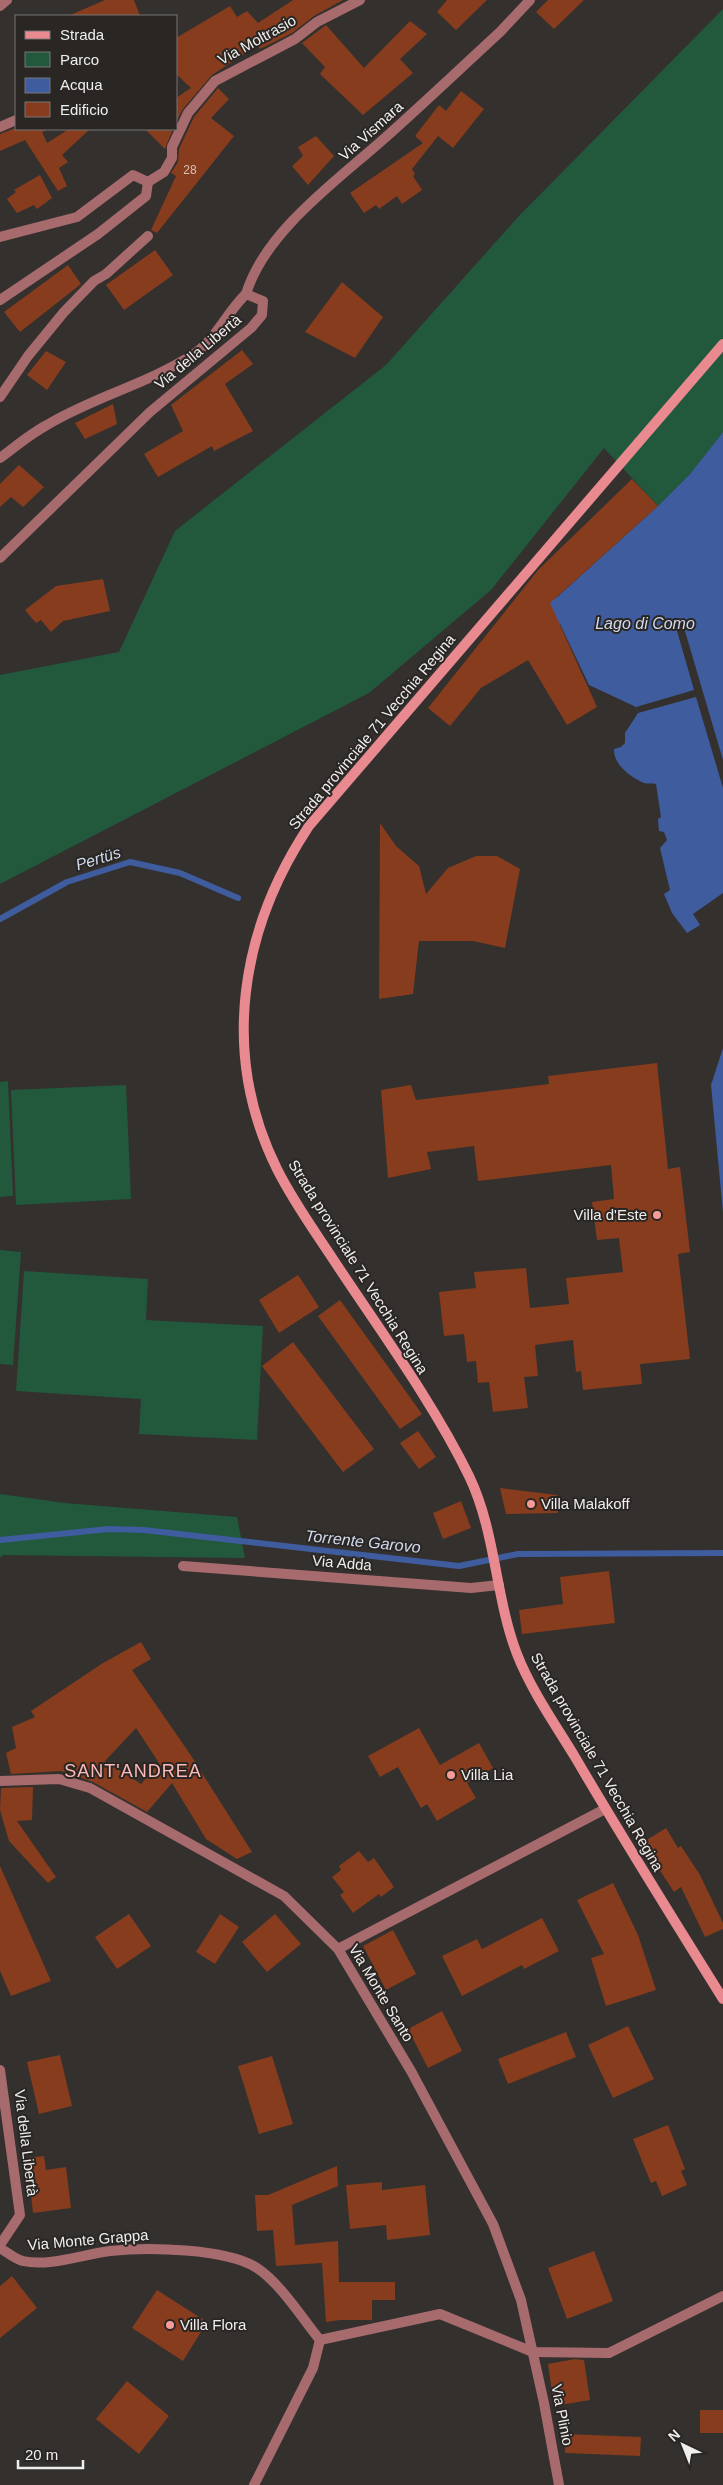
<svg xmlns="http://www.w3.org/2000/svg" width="723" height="2485" font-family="Helvetica,sans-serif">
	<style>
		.green { fill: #22593d }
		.water { fill: #3f5c9e }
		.pier { fill: #33302e }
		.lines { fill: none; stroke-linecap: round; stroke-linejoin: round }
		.stream { stroke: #3f5c9e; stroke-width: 6 }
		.building { fill: #873c1d; fill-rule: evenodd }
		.street { stroke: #a76b6e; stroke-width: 10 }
		.secondary { stroke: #e98a90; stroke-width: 10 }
		.poi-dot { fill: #f59b98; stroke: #292624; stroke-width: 2 }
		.labels { text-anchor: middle; stroke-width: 4; stroke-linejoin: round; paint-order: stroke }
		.number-label { font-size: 12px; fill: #d6c2b9 }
		.street-label { font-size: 15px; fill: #f0eeed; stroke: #292624 }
		.poi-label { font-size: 15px; fill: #f0eeed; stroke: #292624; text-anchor: start }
		.water-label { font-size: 16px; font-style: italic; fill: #d0daed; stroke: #292624 }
		.quarter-label { font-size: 18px; letter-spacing: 1px; fill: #febab7; stroke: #292624 }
	</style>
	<rect width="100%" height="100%" fill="#33302e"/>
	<g class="green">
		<path d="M723,9V432L690,474L658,506L604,448L491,590L369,693L0,884V675L119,652L175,531L386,365L518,217Z"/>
		<path d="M8,1081L13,1196L0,1197V1082Z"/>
		<path d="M126,1085L131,1199L16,1205L11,1090Z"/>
		<path d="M0,1250L21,1252L13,1365L0,1364Z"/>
		<path d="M24,1271L148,1279L146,1320L263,1326L257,1440L139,1434L141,1399L16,1391Z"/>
		<path d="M0,1494L65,1503L237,1517L245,1558L3,1555L0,1558Z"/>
	</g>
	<g class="water">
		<path d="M723,432V893L693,914L700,925L687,933L672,913L664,894L670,890L660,848L667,840L664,832L659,831L658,819L661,817L656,784C652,783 647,784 644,783C630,777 613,764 614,749L621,747L625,743V733L638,713L636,707L589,685L560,624L530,643L550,592L556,598L658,506L690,474Z"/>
		<path d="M723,1048V1213L711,1085Z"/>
	</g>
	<path class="pier" d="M682,621L723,760V788L696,697L638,713L636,707L694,690L675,624Z"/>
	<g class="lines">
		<g class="stream">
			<path d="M0,919L67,882L130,862L180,873L238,898"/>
			<path d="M0,1540L109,1529L144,1530L459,1566L518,1554L723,1553"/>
		</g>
	</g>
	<g class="building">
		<path d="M105,0H134L140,16H68Z"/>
		<path d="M293,0H343L314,16L292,33L260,49L258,45L212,75L183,109L176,122V98L191,88L176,74V38L230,6L237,17L247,11L258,23Z"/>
		<path d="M447,0H487L456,30L437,12Z"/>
		<path d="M548,0H584L554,29L536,12Z"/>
		<path d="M410,21L427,34L400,59L413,73L363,115L320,74L325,67L302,43L326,25L364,68Z"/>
		<path d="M218,88L229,99L211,118L234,136L157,233L151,230L176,176L171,173L178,162L179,149L194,117Z"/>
		<path d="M461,91L484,109L453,148L438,136L412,169L415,174L413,176L422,190L402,204L397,196L379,209L376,205L364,213L350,193L423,143L415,136L439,105L446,111Z"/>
		<path d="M13,129H49L42,132L47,143L69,129H90L62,155L68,162L59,168L67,186L58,191L25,140L0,151V134Z"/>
		<path d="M145,129H173L165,149Z"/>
		<path d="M316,136L334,156L308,185L292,166L303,156L298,147Z"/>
		<path d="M40,175L52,198L37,209L34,205L17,213L7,199L16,192L14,190Z"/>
		<path d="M155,250L173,275L124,310L106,285Z"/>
		<path d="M68,265L81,284L20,332L4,312Z"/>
		<path d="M342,282L383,317L355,358L305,332Z"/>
		<path d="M242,350L253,364L225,384L253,431L214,451L212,446L158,477L144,454L183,431L171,405Z"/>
		<path d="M46,351L66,362L47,390L27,375Z"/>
		<path d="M113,404L117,424L85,439L75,423Z"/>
		<path d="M19,465L44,487L23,507L11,497L0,507V484Z"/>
		<path d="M632,479L658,506L550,603L597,707L567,725L528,660L481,688L450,726L428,708L538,570Z"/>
		<path d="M103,579L110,611L63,621L51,632L41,620L36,623L25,610L56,586Z"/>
		<path d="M380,823L396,846L419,866L426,894L448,868L476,856H497L520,869L505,948L473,941H419L413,994L379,999Z"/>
		<path d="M657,1063L668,1169L680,1167L690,1252L678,1254L690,1359L640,1364L642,1384L583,1390L581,1371L576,1372L573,1340L535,1345L538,1376L524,1377L528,1408L493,1412L489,1382L478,1383L476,1361L467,1362L464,1334L444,1336L439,1292L476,1288L474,1272L526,1268L530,1308L569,1304L566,1278L623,1272L619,1238L597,1240L592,1202L614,1199L611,1165L478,1181L474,1146L427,1152L431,1169L388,1178L381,1090L411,1085L416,1100L549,1084L548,1076Z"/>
		<path d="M298,1275L319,1307L279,1333L259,1300Z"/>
		<path d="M340,1300L422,1414L400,1429L318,1316Z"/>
		<path d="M293,1342L374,1449L343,1472L262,1366Z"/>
		<path d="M418,1431L436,1457L419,1469L400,1443Z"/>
		<path d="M500,1488L557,1495L558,1513L506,1514Z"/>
		<path d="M461,1501L471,1528L443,1539L433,1513Z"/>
		<path d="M609,1571L615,1623L522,1634L519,1610L563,1604L560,1577Z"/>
		<path d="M141,1642L151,1659L132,1670L190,1754L252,1852L237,1859L206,1839L172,1783L147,1812L93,1782L61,1771L11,1774L6,1753L16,1748L12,1727L35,1717L31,1711L103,1663ZM136,1728L159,1763L141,1784L105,1761Z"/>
		<path d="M419,1728L440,1765L479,1743L493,1768L467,1783L476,1798L437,1821L427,1804L421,1808L398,1767L380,1777L368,1756Z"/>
		<path d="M33,1787L32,1820L17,1821L56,1877L48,1883L9,1841L0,1810L1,1788Z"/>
		<path d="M666,1828L678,1848L681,1846L700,1875L723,1923V1929L705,1937L681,1887L674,1892L655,1863L658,1861L645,1841Z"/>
		<path d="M359,1851L368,1862L374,1858L394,1887L381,1897L379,1894L353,1913L340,1895L344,1892L332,1877L341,1870L339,1866Z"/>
		<path d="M0,1866L51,1981L11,1996L0,1971Z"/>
		<path d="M613,1883L638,1935L656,1990L606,2006L591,1958L604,1954L577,1900Z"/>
		<path d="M129,1914L151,1946L117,1969L95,1937Z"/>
		<path d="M220,1914L239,1927L215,1964L196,1952Z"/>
		<path d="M275,1914L301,1944L267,1972L242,1942Z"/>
		<path d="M542,1918L559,1951L524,1969L522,1965L462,1996L442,1956L477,1939L482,1949Z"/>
		<path d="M393,1930L416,1974L386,1990L363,1946Z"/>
		<path d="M442,2011L462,2051L428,2068L408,2029Z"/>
		<path d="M628,2026L654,2079L613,2098L588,2045Z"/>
		<path d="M566,2032L576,2057L508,2084L498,2059Z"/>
		<path d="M60,2055L72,2106L39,2114L27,2062Z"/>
		<path d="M272,2056L293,2124L259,2134L238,2066Z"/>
		<path d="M668,2125L685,2169L681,2171L687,2185L662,2196L656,2181L651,2183L633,2139Z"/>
		<path d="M44,2156L46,2170L66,2167L71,2208L33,2213L27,2158Z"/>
		<path d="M337,2166L338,2186L292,2205L295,2245L338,2241L339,2282H395V2300H372V2320H340L326,2322L322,2263L276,2266L273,2230L257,2231L255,2195H268Z"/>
		<path d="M382,2182V2190L425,2185L430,2235L387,2240L386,2225L350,2229L346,2185Z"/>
		<path d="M594,2251L613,2301L567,2319L548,2268Z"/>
		<path d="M12,2276L37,2308L0,2338V2286Z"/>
		<path d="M157,2290L207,2322L183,2361L132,2328Z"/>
		<path d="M575,2359L584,2360L590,2400L554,2406L548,2364Z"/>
		<path d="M127,2381L169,2416L139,2454L96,2419Z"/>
		<rect x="700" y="2410" width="23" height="23"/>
		<path d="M566,2434L641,2437L640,2456L565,2453Z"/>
	</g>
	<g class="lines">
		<g class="street">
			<path d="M0,6L7,0"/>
			<path d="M0,127L16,120"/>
			<path d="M148,182L164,172L172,158V147L188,113L215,81L295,39L317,22L360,0"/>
			<path d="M0,237L77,217L133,175L148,182L146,196L98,234L0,300"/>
			<path d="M246,294C265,231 338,180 386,137C424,103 462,67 500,32L530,0"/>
			<path d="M0,397L28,356L64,312L94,281L106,274L148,236"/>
			<path d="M0,458C15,447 30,434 47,425C93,397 148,384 194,354C216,339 227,312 246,294L263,301L262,315L251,328L150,412L0,558"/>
			<path d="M183,1566L471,1588L499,1585"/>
			<path d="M0,1781L59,1779L90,1788L284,1896L338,1949L411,2071L493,2224L521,2300L544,2403L559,2485"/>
			<path d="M338,1949L605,1809"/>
			<path d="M0,2070L20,2215L0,2245"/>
			<path d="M0,2248C7,2252 16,2260 23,2261C49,2267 84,2254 110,2251C147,2247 226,2248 257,2268C280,2283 302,2318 320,2340"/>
			<path d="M320,2340L440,2314L533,2352L609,2353L723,2296"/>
			<path d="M254,2485L313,2368L320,2340"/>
		</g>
		<path class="secondary" d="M723,344L309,826C240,930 220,1054 277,1169C292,1199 311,1226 329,1253C376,1325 432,1400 469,1476C496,1532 495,1597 517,1654C531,1690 555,1724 575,1757C623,1839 673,1919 723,1999"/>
	</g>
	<g class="poi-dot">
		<circle cx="657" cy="1215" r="5"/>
		<circle cx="531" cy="1504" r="5"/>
		<circle cx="451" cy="1775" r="5"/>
		<circle cx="170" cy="2325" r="5"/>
	</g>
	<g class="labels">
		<g class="number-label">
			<text x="190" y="174">28</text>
		</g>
		<g class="street-label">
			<text transform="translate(257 40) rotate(-29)" y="5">Via Moltrasio</text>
			<text transform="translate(371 131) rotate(-42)" y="5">Via Vismara</text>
			<text transform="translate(198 352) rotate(-40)" y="5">Via della Libertà</text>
			<text transform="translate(372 732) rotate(-50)" y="5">Strada provinciale 71 Vecchia Regina</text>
			<text transform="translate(358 1267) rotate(58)" y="5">Strada provinciale 71 Vecchia Regina</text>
			<text transform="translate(342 1563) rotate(5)" y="5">Via Adda</text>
			<text transform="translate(597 1762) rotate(60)" y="5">Strada provinciale 71 Vecchia Regina</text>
			<text transform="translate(381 1993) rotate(59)" y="5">Via Monte Santo</text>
			<text transform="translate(26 2143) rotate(83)" y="5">Via della Libertà</text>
			<text transform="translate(88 2240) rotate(-5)" y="5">Via Monte Grappa</text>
			<text transform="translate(562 2415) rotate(79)" y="5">Via Plinio</text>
		</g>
		<g class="poi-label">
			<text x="647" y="1220" text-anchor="end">Villa d'Este</text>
			<text x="541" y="1509">Villa Malakoff</text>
			<text x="461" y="1780">Villa Lia</text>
			<text x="180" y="2330">Villa Flora</text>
		</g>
		<g class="water-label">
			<text x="645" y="629">Lago di Como</text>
			<text transform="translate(98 858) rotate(-17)" y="6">Pertüs</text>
			<text transform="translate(363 1541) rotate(6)" y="6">Torrente Garovo</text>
		</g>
		<g class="quarter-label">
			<text x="133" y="1777">SANT'ANDREA</text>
		</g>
	</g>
	<rect x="15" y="15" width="162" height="115" fill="#292624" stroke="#797674"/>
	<rect x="25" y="31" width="25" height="8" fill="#e98a90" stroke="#797674"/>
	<text x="60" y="40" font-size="15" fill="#f0eeed">Strada</text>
	<rect x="25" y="52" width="25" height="15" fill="#22593d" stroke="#797674"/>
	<text x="60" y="65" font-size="15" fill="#f0eeed">Parco</text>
	<rect x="25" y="78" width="25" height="15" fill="#3f5c9e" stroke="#797674"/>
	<text x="60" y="90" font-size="15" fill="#f0eeed">Acqua</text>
	<rect x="25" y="102" width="25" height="15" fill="#873c1d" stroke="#797674"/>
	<text x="60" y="115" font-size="15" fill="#f0eeed">Edificio</text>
	<g transform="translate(683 2445) rotate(317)" stroke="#292624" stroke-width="4" paint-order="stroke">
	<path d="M0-4L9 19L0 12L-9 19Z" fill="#f0eeed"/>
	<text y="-8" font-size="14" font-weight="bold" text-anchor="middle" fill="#f0eeed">N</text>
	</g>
	<path d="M18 2460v8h65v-8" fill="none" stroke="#f0eeed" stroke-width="2.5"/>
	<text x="25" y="2460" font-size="15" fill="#f0eeed" stroke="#292624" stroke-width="4" paint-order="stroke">20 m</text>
</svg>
